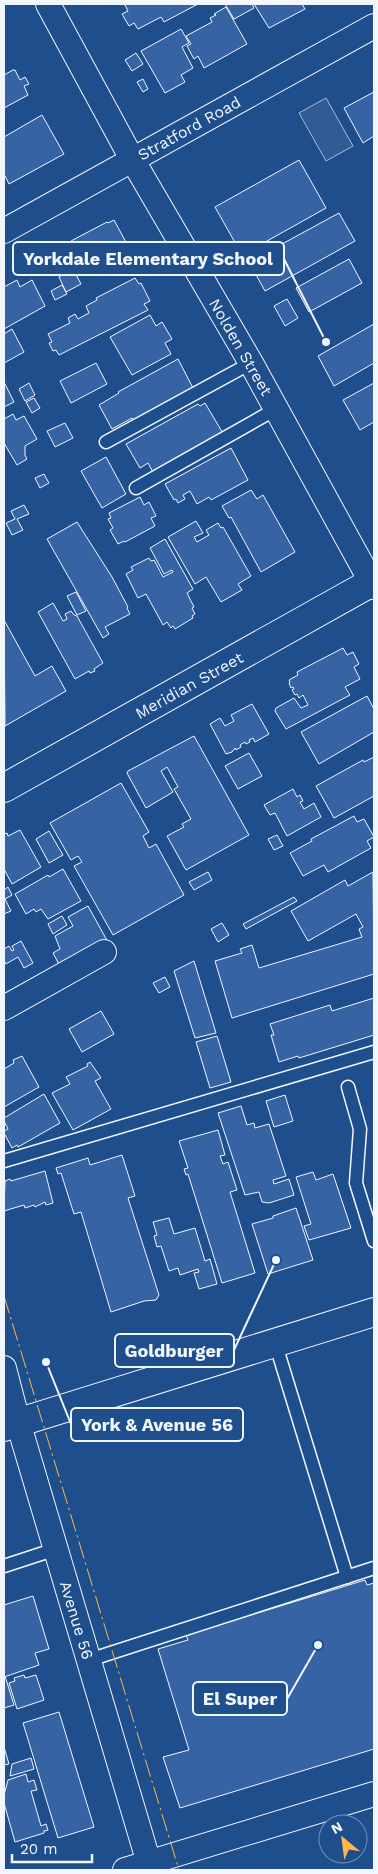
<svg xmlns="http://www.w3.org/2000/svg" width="378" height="1874" font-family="'Work Sans',sans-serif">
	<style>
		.built { fill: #305b95; stroke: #a8bbd7 }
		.building { fill: #3563a3; stroke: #f2f6ff }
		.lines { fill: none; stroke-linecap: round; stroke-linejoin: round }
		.lane-casing { stroke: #f2f6ff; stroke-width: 15 }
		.street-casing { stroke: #f2f6ff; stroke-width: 26 }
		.secondary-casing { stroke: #f2f6ff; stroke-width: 30 }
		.lane { stroke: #1f4e8c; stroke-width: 12 }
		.street { stroke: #1f4e8c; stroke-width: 24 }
		.secondary { stroke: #1f4e8c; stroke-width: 28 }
		.power { stroke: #ffb74d; stroke-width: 1; stroke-dasharray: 18 4 2.5 4; stroke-linecap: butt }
		.labels { text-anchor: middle; stroke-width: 4; stroke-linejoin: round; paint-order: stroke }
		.street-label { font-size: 16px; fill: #f2f6ff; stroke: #1f4e8c }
		.leader { fill: none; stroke: #f2f6ff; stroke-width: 2 }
		.callout-dot { fill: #f2f6ff; stroke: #1f4e8c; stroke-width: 2 }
		.callout { fill: #1f4e8c; stroke: #f2f6ff; stroke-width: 2 }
		.callout-label { font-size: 18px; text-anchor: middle; font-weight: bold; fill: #f2f6ff }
	</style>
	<rect width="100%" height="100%" fill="#1f4e8c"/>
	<path class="built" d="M326,98L353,146L326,161L299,113Z"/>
	<g class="building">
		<path d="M127,4H198L164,22L161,17L138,29L134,23L129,26L122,14L128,11L125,5Z"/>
		<path d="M225,4H252L254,8L234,19Z"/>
		<path d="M254,4H302L305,9L269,28Z"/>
		<path d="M226,7L247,44L204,68L198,56L194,59L187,46L191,44L186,36L212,22L210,18L216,15L214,14Z"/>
		<path d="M181,29L189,43L182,47L193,68L181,75L185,82L165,93L141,51Z"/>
		<path d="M136,53L143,64L132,71L125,60Z"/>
		<path d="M13,70H15L20,80L25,77L29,84L24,86L28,95L4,108V75Z"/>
		<path d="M143,79L148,89L143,92L137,82Z"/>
		<path d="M374,92V136L363,143L344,108Z"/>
		<path d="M42,115L64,154L9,184L4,174V137Z"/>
		<path d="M299,160L326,208L242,255L215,207Z"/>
		<path d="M339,213L355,241L265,291L249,262Z"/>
		<path d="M114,220L127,244L109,255L112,260L88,273L81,261L54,276L44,258L72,243L71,241L107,222L108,223Z"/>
		<path d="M349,259L362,283L309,312L296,288Z"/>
		<path d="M73,269L81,284L66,292L59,277Z"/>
		<path d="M135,278L139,284L141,283L150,301L144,304L148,310L59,355L56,350L53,351L49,343L52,342L48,334L70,323L68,318L75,314L78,319L89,313L86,306L97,300L96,298Z"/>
		<path d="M17,280L20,287L32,280L45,306L4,329V287Z"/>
		<path d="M62,285L67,294L55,300L51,291Z"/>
		<path d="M287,299L298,318L285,326L274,306Z"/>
		<path d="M150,315L156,326L162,322L172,339L165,343L171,354L132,375L110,337Z"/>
		<path d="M374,324V363L334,386L318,356Z"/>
		<path d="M12,329L24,352L4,363V334Z"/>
		<path d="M178,359L193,388L134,421L132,418L112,429L99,405L119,393L118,392Z"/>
		<path d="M96,363L107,384L71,403L60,381Z"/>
		<path d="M4,382L14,402L4,407Z"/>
		<path d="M29,383L35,395L25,401L19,389Z"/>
		<path d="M374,383V422L360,430L343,400Z"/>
		<path d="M34,398L40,408L32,413L26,402Z"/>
		<path d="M205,403L224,435L154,474L148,463L140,468L126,444L198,404L200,406Z"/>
		<path d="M13,414L16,420L24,416L37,439L25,446V455L27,459L17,465L4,443V419Z"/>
		<path d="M65,423L73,438L55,447L47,431Z"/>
		<path d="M231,448L248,480L211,500L209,497L197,504L190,491L183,495L185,499L178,503L176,499L174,500L165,484Z"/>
		<path d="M106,457L126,494L102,508L81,471Z"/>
		<path d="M44,474L49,483L40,488L35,478Z"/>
		<path d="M251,490L257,499L263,495L295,552L261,572L231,517L229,518L222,506Z"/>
		<path d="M140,497L144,505L149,502L156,516L151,518L155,526L125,542L124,541L118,544L110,530L113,528L108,519L111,518L109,513Z"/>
		<path d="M24,505L29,514L17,519L23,530L12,535L6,523L15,519L11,511Z"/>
		<path d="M196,521L203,533L194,537L197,542L209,535L206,530L218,523L221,528L223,527L251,576L238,584L242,590L221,602L206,577L195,584L168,537Z"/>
		<path d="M77,522L112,577L128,607L127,608L130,614L105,627L109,634L103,638L47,539Z"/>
		<path d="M165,539L193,589L187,593L194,607L192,608L195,614L192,616L193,618L175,629L173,626L171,628L167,622L163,625L146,594L138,598L126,574L133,570L131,567L149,558L151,561L154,560L163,577L173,572L172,570L164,574L150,548Z"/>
		<path d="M76,592L86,611L77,615L67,596Z"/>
		<path d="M53,603L63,621L67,619L65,614L71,611L74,615L77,616L103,663L94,669L95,671L90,673L89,671L75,679L38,612Z"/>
		<path d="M4,620L35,676L52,666L66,691L5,726Z"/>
		<path d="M343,648L347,655L353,652L359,664L354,667L360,679L345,687L350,695L286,729L275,711L276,708L294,698L301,708L308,705L303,695L299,698L297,694L295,695L292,690L294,689L293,687L291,688L289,683L290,682L289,680L298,675L297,672Z"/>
		<path d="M367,696L374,709V732L319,764L301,732Z"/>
		<path d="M252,704L269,734L255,742L253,738L249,740L250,742L246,744L245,742L240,745L241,747L236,750L235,748L232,752L226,754L210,724L220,718L225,726L234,721L231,715Z"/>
		<path d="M194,736L249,835L186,870L167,836L184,827L182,824L191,819L174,789L178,787L167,767L161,771L173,792L146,808L127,773L128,771Z"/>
		<path d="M249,753L262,776L238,789L225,766Z"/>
		<path d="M374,757V796L334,818L316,786L363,760L364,762Z"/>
		<path d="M121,783L149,832L143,836L149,848L156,844L184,895L113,935L74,866L82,862L78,856L71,860L50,823Z"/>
		<path d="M293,789L297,797L300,795L303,801L300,802L304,809L314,803L321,817L287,836L275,813L270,815L264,805Z"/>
		<path d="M354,816L357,822L364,819L374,837L367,841L371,848L328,872L324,865L303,876L290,853L312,841L311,839Z"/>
		<path d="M20,830L41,867L12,884L4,869V834L7,833L8,836Z"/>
		<path d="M49,831L63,855L49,863L36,839Z"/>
		<path d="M277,835L283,846L274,850L268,839Z"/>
		<path d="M63,869L81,901L48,919L41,909L36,912L34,909L26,914L15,894L48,875L49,877Z"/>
		<path d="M208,872L212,880L194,890L189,882Z"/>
		<path d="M373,872L374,974L232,1018L215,961L242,953L240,949L252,945L259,968L362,937L359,929L363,927L356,914L308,941L291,911L345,880L348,886Z"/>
		<path d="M8,887L12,895L5,899L11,911L4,914V890Z"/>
		<path d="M294,897L297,901L246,929L243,924Z"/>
		<path d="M88,906L109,944L62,970L53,953L60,949L55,936L73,926L68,917Z"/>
		<path d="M62,916L67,925L53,934L48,924Z"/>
		<path d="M222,923L229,935L218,942L211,929Z"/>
		<path d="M21,941L33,963L24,968L18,957L6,964L4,960V949L9,946L12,951L14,950L12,946Z"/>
		<path d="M194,961L216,1033L195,1038L174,971Z"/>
		<path d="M165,977L170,987L159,993L153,983Z"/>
		<path d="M374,998V1035L299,1058L298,1056L279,1062L271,1035H274L270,1024L330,1005L332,1011Z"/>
		<path d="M101,1011L114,1034L82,1052L69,1029Z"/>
		<path d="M217,1036L231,1082L210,1088L196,1042Z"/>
		<path d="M22,1056L39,1087L4,1107V1069L14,1063L13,1060Z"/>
		<path d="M90,1062L101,1078L95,1081L111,1109L73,1130L52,1093L70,1084L66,1077L88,1066L87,1064Z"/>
		<path d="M44,1094L60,1123L18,1147L17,1145L12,1148L4,1133V1131L8,1129L4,1121V1118Z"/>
		<path d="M285,1095L293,1121L274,1127L266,1101Z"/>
		<path d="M241,1106L247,1125L254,1123L255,1128L269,1124L286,1176L273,1180L274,1184L289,1179L294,1195L269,1203L262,1202L259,1192L245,1195L218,1113Z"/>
		<path d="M218,1130L225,1155L220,1156L223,1164L228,1162L237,1190L230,1192L255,1273L222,1283L188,1174L186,1175L184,1169L188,1168L179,1141Z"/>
		<path d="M122,1155L135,1196L128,1198L159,1295L156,1300L144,1301L111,1312L81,1212L74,1214L61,1173L58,1174L56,1168L88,1158L90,1165Z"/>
		<path d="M45,1171L53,1203L46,1205L45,1202L35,1207L34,1205L25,1208L24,1205L4,1211L5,1181L10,1179L11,1181Z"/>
		<path d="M313,1172L316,1180L333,1174L351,1228L309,1240L304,1226L311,1224L296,1177Z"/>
		<path d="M296,1208L313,1260L268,1274L252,1224L273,1218V1216Z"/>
		<path d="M169,1218L174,1234L195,1228L205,1261L210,1259L217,1284L199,1289L194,1273L199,1272L198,1269L180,1275L178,1268L169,1271L161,1246L157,1247L154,1236L157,1235L153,1222Z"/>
		<path d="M365,1580L367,1585L374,1583V1749L180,1808L163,1757L189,1750L158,1649L188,1640L186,1635Z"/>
		<path d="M33,1596L49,1649L35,1653L39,1665L4,1677V1605Z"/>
		<path d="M24,1675L25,1678L36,1675L44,1700L17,1709L9,1683L15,1681L14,1678Z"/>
		<path d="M5,1676L14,1705L4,1708V1677Z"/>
		<path d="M59,1712L94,1827L58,1838L23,1723Z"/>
		<path d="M4,1747L9,1764L4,1765Z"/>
		<path d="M31,1758L34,1769L10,1776L12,1764Z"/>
		<path d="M26,1774L28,1782L34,1780L37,1790L31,1791L41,1826L46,1824L48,1830L44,1831V1833L15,1842L4,1803V1795L8,1780Z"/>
	</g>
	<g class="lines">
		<g class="lane-casing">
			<g id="lane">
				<path d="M106,442L251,363"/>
				<path d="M136,488L276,409"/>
				<path d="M348,1087L360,1129L356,1183L374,1241"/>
				<path d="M4,1161L374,1052"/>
				<path d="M275,1342L347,1577"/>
				<path d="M4,1566L56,1549"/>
				<path d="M89,1660L374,1568"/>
			</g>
		</g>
		<g class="street-casing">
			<g id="street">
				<path d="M48,4L132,159L251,363L374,587"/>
				<path d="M4,231L374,26"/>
				<path d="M4,1008L104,952"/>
				<path d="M4,1368L18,1422L151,1870"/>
				<path d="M125,1870L374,1794"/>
			</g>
		</g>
		<g class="secondary-casing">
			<g id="secondary">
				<path d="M4,788L374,581"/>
				<path d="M4,1427L374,1312"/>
			</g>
		</g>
		<use href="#lane" class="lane"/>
		<use href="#street" class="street"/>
		<use href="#secondary" class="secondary"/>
		<path class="power" d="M4,1296L179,1870"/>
	</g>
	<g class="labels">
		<g class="street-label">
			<text transform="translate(189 128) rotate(-29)" y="6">Stratford Road</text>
			<text transform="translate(241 347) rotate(60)" y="6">Nolden Street</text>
			<text transform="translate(189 685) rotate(-29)" y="6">Meridian Street</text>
			<text transform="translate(77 1620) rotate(73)" y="6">Avenue 56</text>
		</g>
	</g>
	<path class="leader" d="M326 342L284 259M276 1260L234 1350M46 1362L71 1424M318 1645L287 1699"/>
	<g class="callout-dot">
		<circle cx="326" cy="342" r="5"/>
		<circle cx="276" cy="1260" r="5"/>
		<circle cx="46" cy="1362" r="5"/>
		<circle cx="318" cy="1645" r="5"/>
	</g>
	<g class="callout">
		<rect x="13" y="242" width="271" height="33" rx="5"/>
		<rect x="115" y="1334" width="119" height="33" rx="5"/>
		<rect x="71" y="1408" width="172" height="33" rx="5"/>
		<rect x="193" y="1682" width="94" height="33" rx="5"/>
	</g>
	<g class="callout-label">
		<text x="148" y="265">Yorkdale Elementary School</text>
		<text x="174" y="1357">Goldburger</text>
		<text x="157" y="1431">York &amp; Avenue 56</text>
		<text x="240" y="1705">El Super</text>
	</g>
	<rect width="378" height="1874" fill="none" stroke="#f2f6ff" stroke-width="10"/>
	<g transform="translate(343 1839) rotate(331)"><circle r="24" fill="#1f4e8c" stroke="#7391ba"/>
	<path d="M0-4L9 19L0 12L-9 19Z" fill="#ffb74d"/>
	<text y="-8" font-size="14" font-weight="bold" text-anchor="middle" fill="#f2f6ff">N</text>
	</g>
	<path d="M12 1854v8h80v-8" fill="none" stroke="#f2f6ff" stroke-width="2.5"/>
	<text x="20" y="1854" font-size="15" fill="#f2f6ff" stroke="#1f4e8c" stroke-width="4" paint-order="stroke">20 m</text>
</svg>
